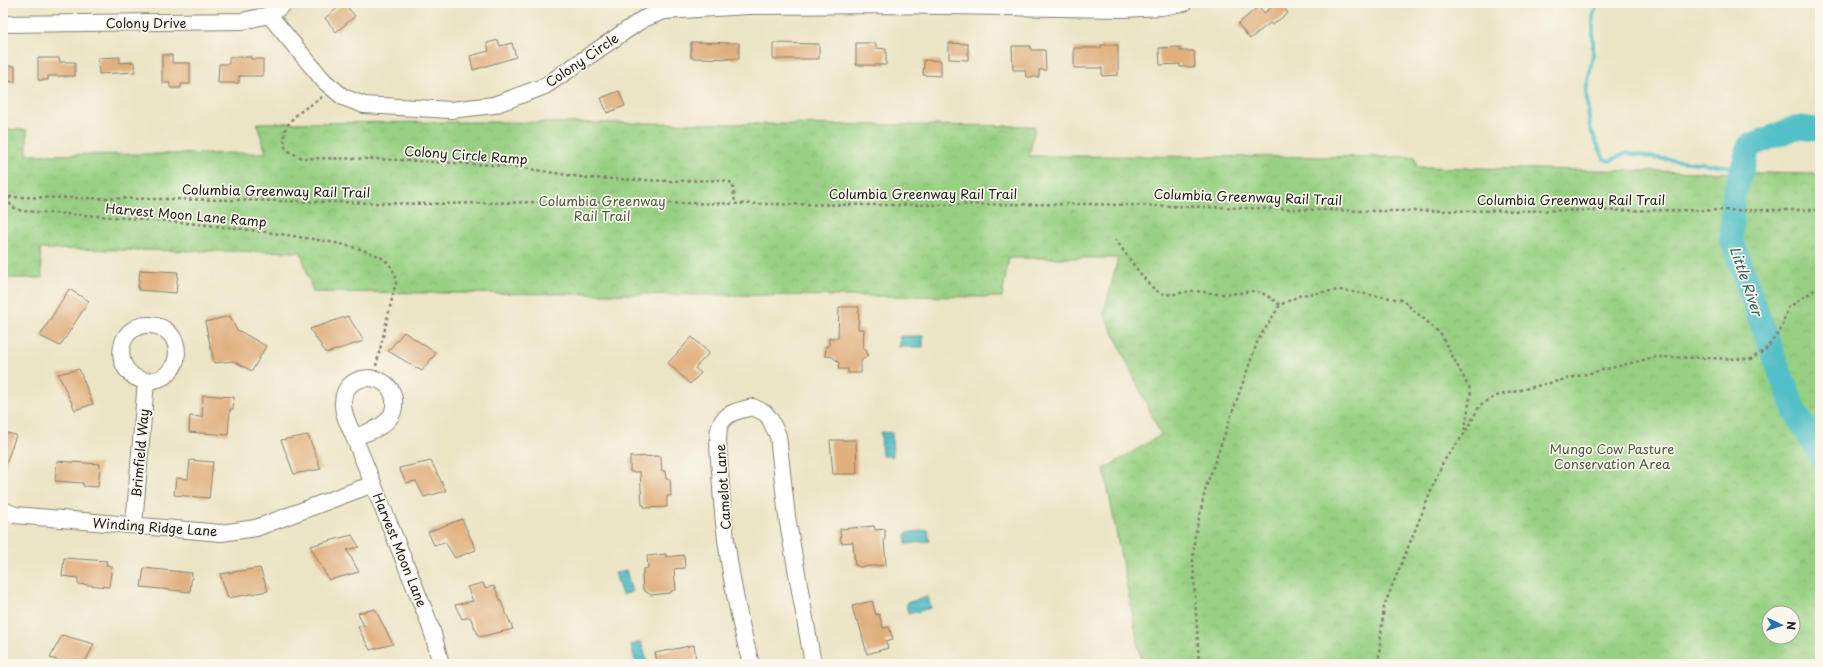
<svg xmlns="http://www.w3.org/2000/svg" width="1823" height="667" font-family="'Playpen Sans',sans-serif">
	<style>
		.park { fill: url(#park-crowns); stroke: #5a764f; fill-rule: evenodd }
		.water { fill: url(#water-rules); stroke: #376e72 }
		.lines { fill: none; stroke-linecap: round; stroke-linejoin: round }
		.stream { stroke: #52c0c7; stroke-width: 4 }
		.river { stroke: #52c0c7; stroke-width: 24 }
		.building { fill: #e0af7d }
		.minor-casing { stroke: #848070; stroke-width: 18 }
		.path { stroke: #848070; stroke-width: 2.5; stroke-dasharray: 3 3; stroke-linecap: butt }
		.minor { stroke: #fff; stroke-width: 16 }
		.labels { text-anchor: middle; stroke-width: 3.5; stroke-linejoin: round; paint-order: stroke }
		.street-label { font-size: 13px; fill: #1c1c1c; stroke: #fbf7ec }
		.park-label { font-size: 13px; fill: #475b40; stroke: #fbf7ec }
		.water-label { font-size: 14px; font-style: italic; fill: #325e60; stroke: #fbf7ec }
	</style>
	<defs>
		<pattern id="park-crowns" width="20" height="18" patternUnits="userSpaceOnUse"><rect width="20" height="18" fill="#97d082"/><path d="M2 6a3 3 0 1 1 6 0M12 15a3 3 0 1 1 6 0" fill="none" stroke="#82b270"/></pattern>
		<pattern id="water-rules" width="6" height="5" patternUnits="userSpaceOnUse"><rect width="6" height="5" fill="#52c0c7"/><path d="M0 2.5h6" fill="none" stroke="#47a4aa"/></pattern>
	</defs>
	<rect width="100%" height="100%" fill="#fbf7ec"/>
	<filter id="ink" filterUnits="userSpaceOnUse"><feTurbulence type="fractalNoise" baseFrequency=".025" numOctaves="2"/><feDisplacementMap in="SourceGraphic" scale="8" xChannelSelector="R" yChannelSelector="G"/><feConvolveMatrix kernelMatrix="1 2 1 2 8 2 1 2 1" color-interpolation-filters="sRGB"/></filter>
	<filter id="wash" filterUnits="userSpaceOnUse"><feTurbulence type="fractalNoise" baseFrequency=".012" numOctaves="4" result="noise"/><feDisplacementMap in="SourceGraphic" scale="16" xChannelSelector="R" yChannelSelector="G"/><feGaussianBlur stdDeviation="0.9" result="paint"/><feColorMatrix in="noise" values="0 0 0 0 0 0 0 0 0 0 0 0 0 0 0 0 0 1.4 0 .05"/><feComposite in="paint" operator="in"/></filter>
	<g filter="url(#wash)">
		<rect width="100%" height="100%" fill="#ebe4c5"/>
		<path class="park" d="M487,122L1035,126L1029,156L1415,157L1417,167L1820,174V664H1142L1104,469L1161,435L1104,313L1118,258H1009L1002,297L313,292L301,252L40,249L42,278H3V129L27,130V155L266,153L257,123ZM1769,613H1793V637H1769Z"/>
		<g class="water">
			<path d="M900,336H923V347H899Z"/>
			<path d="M881,432L892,433L893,456H882Z"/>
			<path d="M928,530L930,541L906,544V533Z"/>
			<path d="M626,570L632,592L622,595L615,573Z"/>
			<path d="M928,597L931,608L908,614L906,603Z"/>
			<path d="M641,642L648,664H636L631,645Z"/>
		</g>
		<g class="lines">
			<path class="stream" d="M1598,3L1593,15V55L1586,91L1590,128L1604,159L1609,161L1627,153L1655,158L1743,168"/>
			<path class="river" d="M1820,130L1797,127L1749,146L1733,198L1731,238L1764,331L1795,411L1820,456"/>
		</g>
		<g id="blocks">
			<g class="building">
				<path d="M344,3L355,16L336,32L325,18Z"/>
				<path d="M1277,3H1281L1288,13L1272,25L1270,23L1250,39L1238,24L1259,6L1264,13Z"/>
				<path d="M498,40L500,46L512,43L516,57L473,70L470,56L489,51L487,43Z"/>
				<path d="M691,42L739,43V59L691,58Z"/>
				<path d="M773,43L819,44V59H773Z"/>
				<path d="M856,43H876V48L886,49V65H856Z"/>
				<path d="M949,43L968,44V60L949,59Z"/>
				<path d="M1101,45H1118V75L1102,76V68H1074V48H1101Z"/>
				<path d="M1012,46H1031V50H1045L1046,70H1039V77H1026L1025,70H1013Z"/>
				<path d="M1180,47V51H1194L1195,67H1180V64L1160,65L1159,48Z"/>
				<path d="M162,55H172V63H190V84H181V88H170V83H162Z"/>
				<path d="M120,57V63L134,62L135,72L99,74L98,58Z"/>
				<path d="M229,57H251V59H263V76H239V83H218L219,64H229Z"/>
				<path d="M38,58H59L60,62H75V76H48V80H38Z"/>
				<path d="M924,60L941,61V76L923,75Z"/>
				<path d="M3,66H15V82L3,81Z"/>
				<path d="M619,91L625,106L607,113L601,98Z"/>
				<path d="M140,270L178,272L176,293L138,290Z"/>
				<path d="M69,289L89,301L60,346L40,336Z"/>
				<path d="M839,307H859L858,329H864L863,348L866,350L868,355L861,361V373H848V369H838L839,363L833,357L825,356L826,346H829V338H838Z"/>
				<path d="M230,316L236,329L266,346L252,371L233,361L214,363L205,322Z"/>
				<path d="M348,316L364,341L326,353L310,329Z"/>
				<path d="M404,332L436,353L422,371L388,351Z"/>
				<path d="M692,337L709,353L695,368L701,373L690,384L668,363Z"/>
				<path d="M79,369L93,404L75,410L58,374Z"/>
				<path d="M203,395L234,397L233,409H230L228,435L189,432L190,416L202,417Z"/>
				<path d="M3,432L16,435L5,467H3Z"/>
				<path d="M308,435L321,469L294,474L281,440Z"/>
				<path d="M830,440H856L857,474H833Z"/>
				<path d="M661,456L662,471H665L666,479H670L671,496H667V507L645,508L644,505H642L640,472H630V457Z"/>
				<path d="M190,460L213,462L209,498L174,495L176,478L188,479Z"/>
				<path d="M57,461L100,464L98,487L83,486V483L55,481Z"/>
				<path d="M431,461L446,491L424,497L416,481L406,483L399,468Z"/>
				<path d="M462,519L476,550L455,558L445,542L434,545L428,532Z"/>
				<path d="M874,526L875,530L885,529V539H884L886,565L860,567L855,565L853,542L841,543L840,529Z"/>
				<path d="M352,535L359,547L347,550L359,572L329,580L310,546Z"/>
				<path d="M666,554V557L684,555L685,568L674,569L676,590L671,591V593L651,595L643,590L642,575H643V569L648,568L647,556Z"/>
				<path d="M64,558L107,561L106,565L112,566L109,587L78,584V578L62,576Z"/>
				<path d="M144,568L192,573L190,592L141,587Z"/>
				<path d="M260,568L268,591L228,598L220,574Z"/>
				<path d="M483,583L485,588L494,586L513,629L479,637L470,617L462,619L455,605L473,601L467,587Z"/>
				<path d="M872,601L876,615L879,614L883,628L889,627L893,639L886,641L888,648L867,654L858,620L856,621L852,606Z"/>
				<path d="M375,609L393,644L370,650L358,627L364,626L358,613Z"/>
				<path d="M62,635L94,644L84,664H70L50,658Z"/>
				<path d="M694,645L696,660L686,662V664H658L655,653Z"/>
			</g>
		</g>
	</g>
	<g filter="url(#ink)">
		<use href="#blocks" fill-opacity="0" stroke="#848070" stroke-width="1"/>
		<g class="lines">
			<g class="minor-casing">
				<g id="minor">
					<path d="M269,15L324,81L343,97L364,105L451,110L494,105L545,86L643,19L664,11L748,6L884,5L1123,9L1161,7L1184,3"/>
					<path d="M3,24L243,21L269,15L285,3"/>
					<path d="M354,437C363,434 374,431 382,425C388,421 393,415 394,407C398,371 344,368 343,402C342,414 350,427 354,437L427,617L433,634L441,664"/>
					<path d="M3,510L15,515L221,533L256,528L373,484"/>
					<path d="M134,525L146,381C186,381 187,327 150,325C115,323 110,375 146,381"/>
					<path d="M751,664C734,601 723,536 720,471C719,459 716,437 720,425C726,412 741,410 753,407L765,413L770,419L778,436L787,517L813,664"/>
				</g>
			</g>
			<g class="path">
				<path d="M322,97C303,111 279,120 285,147L290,152L302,158L378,159L510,166L587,178L670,181L722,180L730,182L733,186L735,204"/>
				<path d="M3,197L236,200L427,204L551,202L876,205L1088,204L1365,211L1820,210"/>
				<path d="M8,197L11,206L22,211C113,217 203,222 293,236C317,240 357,245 378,256C389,261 395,270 396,282L376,366"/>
				<path d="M1115,239C1124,251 1146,284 1157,291C1168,298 1181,292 1193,291C1203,291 1213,294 1223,294C1254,294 1252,283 1280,305"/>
				<path d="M1466,431L1480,405L1496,396L1656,357L1751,359L1765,350L1780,331L1788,308L1820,286"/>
				<path d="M1199,664L1193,561L1195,536L1206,487L1258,340L1280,305L1301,295L1340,290L1402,300L1440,333L1471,391L1464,434L1443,462L1384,606L1378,664"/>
			</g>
			<use href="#minor" class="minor"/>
		</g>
	</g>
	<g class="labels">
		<g class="street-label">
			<text x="146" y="28">Colony Drive</text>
			<text transform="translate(582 60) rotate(-34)" y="5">Colony Circle</text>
			<text transform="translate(466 155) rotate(4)" y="5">Colony Circle Ramp</text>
			<text transform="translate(276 191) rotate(1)" y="5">Columbia Greenway Rail Trail</text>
			<text x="923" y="199">Columbia Greenway Rail Trail</text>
			<text transform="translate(1248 197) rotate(2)" y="5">Columbia Greenway Rail Trail</text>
			<text x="1571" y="205">Columbia Greenway Rail Trail</text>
			<text transform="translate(186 215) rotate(5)" y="5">Harvest Moon Lane Ramp</text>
			<text transform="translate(140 453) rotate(-85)" y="5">Brimfield Way</text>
			<text transform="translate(723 487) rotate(-94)" y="5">Camelot Lane</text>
			<text transform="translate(155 527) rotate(4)" y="5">Winding Ridge Lane</text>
			<text transform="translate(400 550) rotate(68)" y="5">Harvest Moon Lane</text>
		</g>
		<g class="park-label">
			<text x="602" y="206">Columbia Greenway<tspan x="602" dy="15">Rail Trail</tspan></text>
			<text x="1612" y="454">Mungo Cow Pasture<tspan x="1612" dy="15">Conservation Area</tspan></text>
		</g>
		<g class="water-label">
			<text transform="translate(1746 281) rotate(71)" y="5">Little River</text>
		</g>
	</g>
	<rect width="1823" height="667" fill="none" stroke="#fbf7ec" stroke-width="16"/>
	<g transform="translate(1781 625) rotate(93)"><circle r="19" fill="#fbf7ec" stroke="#a29f99"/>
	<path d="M0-3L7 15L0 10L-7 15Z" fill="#1f6fb2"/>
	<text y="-6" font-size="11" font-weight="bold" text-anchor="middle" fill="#1c1c1c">N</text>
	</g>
</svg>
